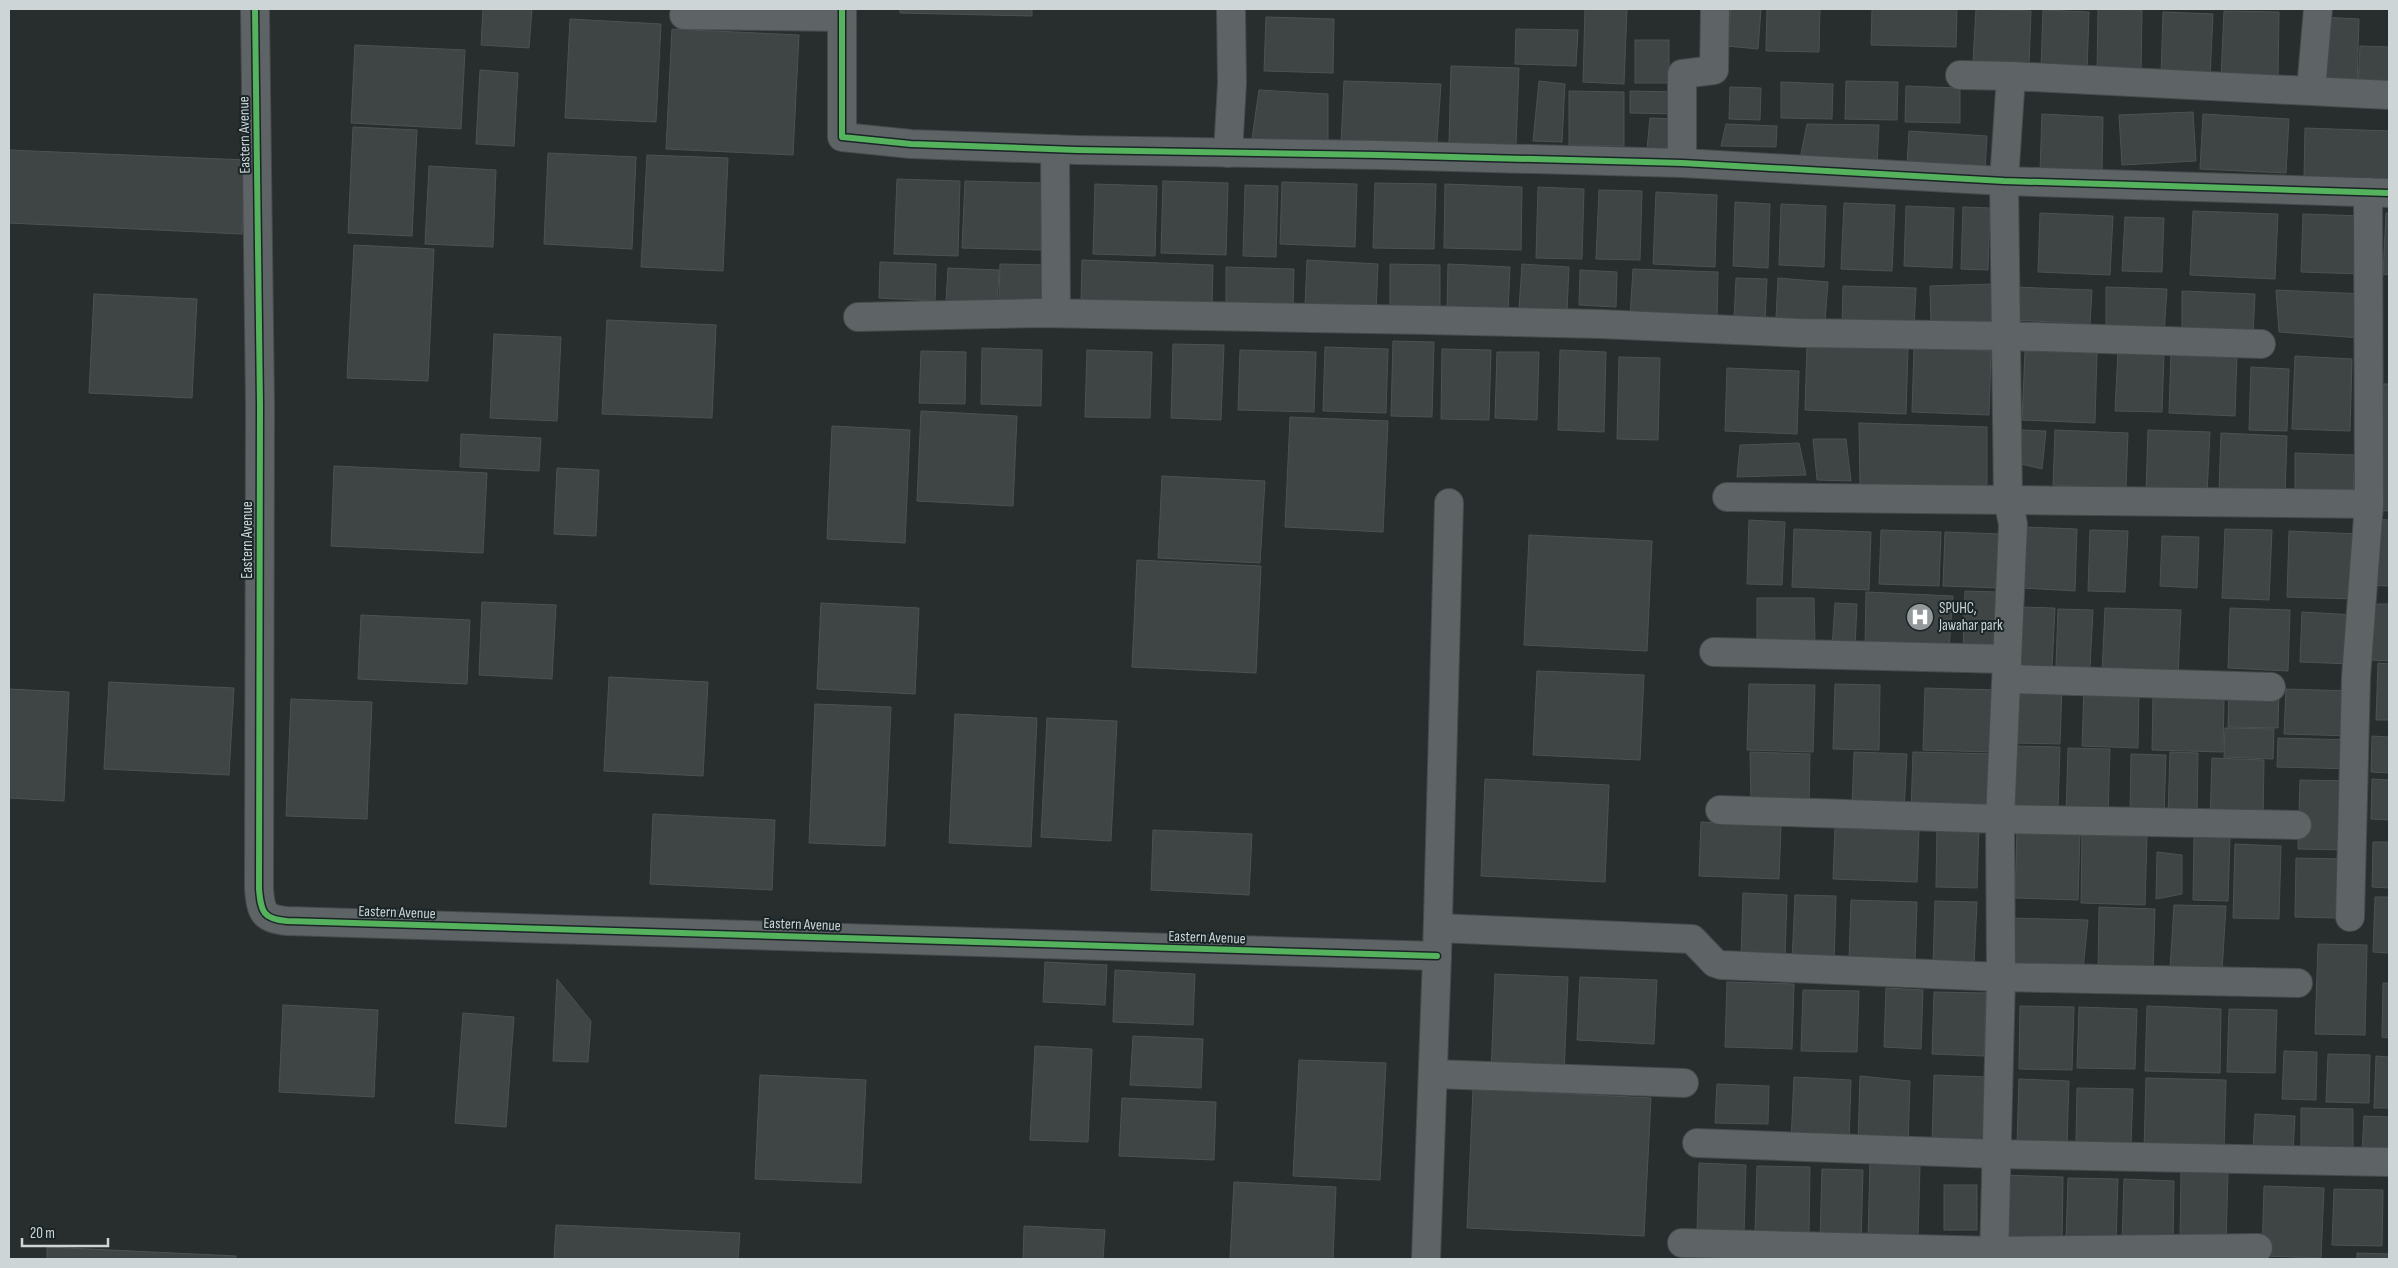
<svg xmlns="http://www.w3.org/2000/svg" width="2398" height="1268" font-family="'Sofia Sans Condensed',sans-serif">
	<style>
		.building { fill: #3f4444; stroke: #4c5151 }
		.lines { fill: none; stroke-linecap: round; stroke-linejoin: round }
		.minor-casing { stroke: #474a4c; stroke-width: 30 }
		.minor { stroke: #5e6365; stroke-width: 28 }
		.cycleway-casing { stroke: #1a2528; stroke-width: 9 }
		.cycleway { stroke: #56b35d; stroke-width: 6 }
		.labels { text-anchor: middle; stroke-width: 4; stroke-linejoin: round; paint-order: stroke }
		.street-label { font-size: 15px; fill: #ced5d7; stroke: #1a2528 }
		.poi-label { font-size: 15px; fill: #ced5d7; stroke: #1a2528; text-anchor: start }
	</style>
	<rect width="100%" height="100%" fill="#282d2e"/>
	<g class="building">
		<path d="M483,9H532L529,48L481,45Z"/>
		<path d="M900,9H1032V16L900,13Z"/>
		<path d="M1585,9H1627L1624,84L1583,82Z"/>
		<path d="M1731,9H1761L1758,49L1727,46Z"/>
		<path d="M1767,9H1820L1819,52L1766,51Z"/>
		<path d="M1872,9H1957L1956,47L1871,45Z"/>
		<path d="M1976,9L2031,11L2029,65L1973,62Z"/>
		<path d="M2098,9L2142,10L2141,75L2097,73Z"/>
		<path d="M2043,10L2089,12L2087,71L2041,69Z"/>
		<path d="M2224,11L2279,12L2278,80L2221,78Z"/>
		<path d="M2163,12L2213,14L2210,77L2161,76Z"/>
		<path d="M1266,17L1334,19L1333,73L1264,71Z"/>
		<path d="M2320,17L2359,19L2357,85L2317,84Z"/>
		<path d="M570,19L661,24L656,122L565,118Z"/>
		<path d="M672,29L799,35L793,155L666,149Z"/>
		<path d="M1516,29L1578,30L1576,66L1515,64Z"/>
		<rect x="1635" y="40" width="34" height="43"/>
		<path d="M355,45L465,50L461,129L351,123Z"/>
		<path d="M2360,46L2389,47V87L2358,86Z"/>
		<path d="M1451,66L1519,68L1516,145L1449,143Z"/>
		<path d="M480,70L518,73L514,146L476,144Z"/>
		<path d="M1344,81L1441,84L1437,142L1341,144Z"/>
		<path d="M1539,81L1565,84L1562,142L1533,141Z"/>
		<path d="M1846,81L1898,82L1897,120L1845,119Z"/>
		<path d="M1781,82L1833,84L1832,119L1781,118Z"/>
		<path d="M1906,86L1960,88V123L1905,122Z"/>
		<path d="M1730,87L1761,88L1760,120L1729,119Z"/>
		<path d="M1259,90L1328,94V143L1252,139Z"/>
		<path d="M1569,91L1624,92V146L1569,145Z"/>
		<path d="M1630,91L1679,92V114L1630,113Z"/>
		<path d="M2193,112L2196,161L2122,165L2119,115Z"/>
		<path d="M2042,114L2103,117L2102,171H2040Z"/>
		<path d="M2203,114L2289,119L2286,173L2200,169Z"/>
		<path d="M1650,118L1680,119L1677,149H1647Z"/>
		<path d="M1726,124L1777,126L1776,147L1721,146Z"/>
		<path d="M1807,124L1879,125L1877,163L1800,159Z"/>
		<path d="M353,127L417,130L412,236L348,233Z"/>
		<path d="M2305,128L2389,131V181L2304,178Z"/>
		<path d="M1909,131L1987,136L1985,169L1907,166Z"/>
		<path d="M9,150L246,160L242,234L9,223Z"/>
		<path d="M548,153L636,157L632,249L544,244Z"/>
		<path d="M647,155L728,158L723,271L641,267Z"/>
		<path d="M429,166L496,170L493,247L425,244Z"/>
		<path d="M897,179L960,181L958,256L894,254Z"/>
		<path d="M965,181L1043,183L1041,250L962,248Z"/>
		<path d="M1163,181L1228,183L1226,255L1161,253Z"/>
		<path d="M1282,182L1357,184L1355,247L1280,244Z"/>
		<path d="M1375,183L1436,184L1434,249L1373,248Z"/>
		<path d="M1095,184L1157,186L1155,256L1093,254Z"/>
		<path d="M1445,184L1522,187L1521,250L1444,248Z"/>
		<path d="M1245,185L1278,186L1276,257L1243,256Z"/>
		<path d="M1538,187L1584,189L1582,259L1536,258Z"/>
		<path d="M1599,190L1642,191L1640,260L1596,259Z"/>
		<path d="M1656,192L1717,195L1715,267L1653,264Z"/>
		<path d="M1735,202L1770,204L1768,268L1733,266Z"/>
		<path d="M1844,203L1895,205L1892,271L1841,269Z"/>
		<path d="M1781,204L1826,206L1824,267L1779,265Z"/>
		<path d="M1906,206L1954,208L1952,268L1904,266Z"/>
		<path d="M1963,207L1990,208L1988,270L1961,269Z"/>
		<path d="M2193,211L2278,214L2275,279L2190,275Z"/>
		<path d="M2040,213L2113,216L2110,275L2038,272Z"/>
		<path d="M2386,213H2389V274L2383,275Z"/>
		<path d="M2303,214L2364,216L2362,274L2301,272Z"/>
		<path d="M2125,217L2164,218L2162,272L2122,271Z"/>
		<path d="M354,245L434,249L428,381L347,378Z"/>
		<path d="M1082,260L1213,265L1212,306L1081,301Z"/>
		<path d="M1307,260L1378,264L1376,311L1305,306Z"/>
		<path d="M880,262L936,264L935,301L879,298Z"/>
		<path d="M1000,264L1051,265L1050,302L999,301Z"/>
		<path d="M1390,264L1440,265V308H1390Z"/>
		<path d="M1448,264L1510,267L1508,312L1447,309Z"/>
		<path d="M1522,264L1569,267L1567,311L1519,309Z"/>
		<path d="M1226,267L1294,269L1293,309L1226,307Z"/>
		<path d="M948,268L999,270L997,303L946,301Z"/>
		<path d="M1633,269L1718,272L1717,319L1630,316Z"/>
		<path d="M1580,270L1617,272L1616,307L1579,305Z"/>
		<path d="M1736,278L1767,279L1765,321L1734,319Z"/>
		<path d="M1778,278L1828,282L1825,321L1776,318Z"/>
		<path d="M1994,284L1995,325L1931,326L1930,286Z"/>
		<path d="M1843,286L1916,288L1914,327L1842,324Z"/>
		<path d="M2014,287L2092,290L2090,324L2013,320Z"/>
		<path d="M2106,287L2167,289L2164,334H2106Z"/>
		<path d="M2276,290L2365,294L2360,338L2279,332Z"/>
		<path d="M2182,291L2255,294L2253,335L2182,334Z"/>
		<path d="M94,294L197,299L192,398L89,393Z"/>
		<path d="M607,320L716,325L712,418L602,414Z"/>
		<path d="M494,334L561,337L557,421L490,418Z"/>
		<path d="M1393,341L1434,342L1432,417L1391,416Z"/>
		<path d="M1173,344L1224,345L1221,420L1171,418Z"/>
		<path d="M1807,345L1908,349L1906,414L1805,410Z"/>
		<path d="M1325,347L1388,349L1386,413L1323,411Z"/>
		<path d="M982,348L1042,350L1041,406L981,404Z"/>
		<path d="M1914,348L1991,351L1989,415L1912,412Z"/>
		<path d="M1442,349L1491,350L1489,420L1441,419Z"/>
		<path d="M1087,350L1152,352L1150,418L1085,417Z"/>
		<path d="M1240,350L1316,352L1314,412L1238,410Z"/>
		<path d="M1560,350L1606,352L1604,432L1558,430Z"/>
		<path d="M921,351L966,352L965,404L919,403Z"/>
		<path d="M2025,351L2097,353L2095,423L2022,420Z"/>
		<path d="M2118,351L2164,353L2162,412L2115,411Z"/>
		<path d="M1497,352H1539L1537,420L1495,418Z"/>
		<path d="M2171,353L2237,355L2235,416L2169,413Z"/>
		<path d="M2295,356L2352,359L2350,431L2292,429Z"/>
		<path d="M1619,357L1660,358L1658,440L1617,439Z"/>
		<path d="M2251,367L2289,369L2287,431L2249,430Z"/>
		<path d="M1727,368L1799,371L1797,434L1725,431Z"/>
		<path d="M2378,384H2389V511L2373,510Z"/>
		<path d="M921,411L1017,416L1013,506L917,501Z"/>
		<path d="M1290,417L1388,421L1383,532L1285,527Z"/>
		<path d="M1859,423L1987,427V489L1860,488Z"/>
		<path d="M832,426L910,430L905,543L827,539Z"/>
		<path d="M2022,430L2046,431L2042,469L2021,464Z"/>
		<path d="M2055,430L2128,433L2126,488L2053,485Z"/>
		<path d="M2148,430L2210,432L2207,494L2146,492Z"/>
		<path d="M2221,433L2287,436L2285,494L2219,491Z"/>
		<path d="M461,434L541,438L539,471L460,467Z"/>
		<path d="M1813,439H1846L1851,481L1817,480Z"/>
		<path d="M1799,443L1806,475L1737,477L1740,445Z"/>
		<path d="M2295,453L2355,455L2353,494L2295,491Z"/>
		<path d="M334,466L487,473L483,553L331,546Z"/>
		<path d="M557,468L599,470L596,536L554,534Z"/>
		<path d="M1162,476L1265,481L1260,563L1158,558Z"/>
		<path d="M2371,519L2389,520V586L2368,585Z"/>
		<path d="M1749,520L1785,522L1782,585L1747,584Z"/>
		<path d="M2025,527L2077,529L2075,591L2023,588Z"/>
		<path d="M1794,529L1871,532L1869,590L1792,587Z"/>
		<path d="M2225,529L2272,530L2269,600L2222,598Z"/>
		<path d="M1881,530L1941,532L1939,586L1879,584Z"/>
		<path d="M2090,530L2128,531L2125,592L2088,591Z"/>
		<path d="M2289,531L2358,534L2355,599L2287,597Z"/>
		<path d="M1945,532L2002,534L1999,588L1943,586Z"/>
		<path d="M1529,535L1652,541L1647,651L1524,645Z"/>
		<path d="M2162,536L2199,537L2197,588L2160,586Z"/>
		<path d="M1137,560L1261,566L1256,673L1132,667Z"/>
		<path d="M1965,591L1997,592L1994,649L1963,648Z"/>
		<path d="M1866,592L1953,596L1949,649L1865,648Z"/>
		<path d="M1757,598H1814L1815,644L1757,646Z"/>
		<path d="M482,602L556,605L552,679L479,675Z"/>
		<path d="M821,603L919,608L915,694L817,689Z"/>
		<path d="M1835,603L1857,604L1855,648H1832Z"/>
		<path d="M2372,604H2389V661L2371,660Z"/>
		<path d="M2020,607L2055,608L2052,668L2017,667Z"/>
		<path d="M2105,608L2181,610L2178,676L2102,673Z"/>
		<path d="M2230,608L2290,610L2288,671L2228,668Z"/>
		<path d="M2058,609L2093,610L2090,667L2056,666Z"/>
		<path d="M2302,612L2355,615L2352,664L2300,662Z"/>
		<path d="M361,615L470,620L467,684L358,679Z"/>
		<path d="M2378,663L2389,664V720H2376Z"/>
		<path d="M1537,671L1644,675L1640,760L1533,755Z"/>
		<path d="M609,677L708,682L703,776L604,771Z"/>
		<path d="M109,682L234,688L229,775L104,769Z"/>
		<path d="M1749,684L1815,685L1813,752L1747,750Z"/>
		<path d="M1835,684L1880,685L1879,750L1833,749Z"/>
		<path d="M2018,685L2062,686L2060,744L2016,743Z"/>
		<path d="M2229,687L2279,688L2278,728L2228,727Z"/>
		<path d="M1925,688L1996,690L1994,752L1923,750Z"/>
		<path d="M2084,688L2139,690L2138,748L2082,746Z"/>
		<path d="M9,689L69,692L64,801L9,798Z"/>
		<path d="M2286,689L2354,691L2352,736L2284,734Z"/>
		<path d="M2153,697L2224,699L2223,752L2152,750Z"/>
		<path d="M291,699L372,702L367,819L286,816Z"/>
		<path d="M815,704L891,707L885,846L809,843Z"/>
		<path d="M955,714L1037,718L1031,847L949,843Z"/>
		<path d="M1047,718L1117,721L1111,841L1041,837Z"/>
		<path d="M2225,728L2274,729L2273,759L2224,757Z"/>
		<path d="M2372,736L2389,737V773L2371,772Z"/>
		<path d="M2278,738L2354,740L2353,769L2277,767Z"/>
		<path d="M2012,746L2060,747L2058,809L2011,807Z"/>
		<path d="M2068,748L2110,749L2108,817L2066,816Z"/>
		<path d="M1750,752L1810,754L1809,807L1751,805Z"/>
		<path d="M1854,752L1907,754L1904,811L1852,809Z"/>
		<path d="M1913,752L1995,754L1991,813L1911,812Z"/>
		<path d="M2170,752L2198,753L2197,818L2168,817Z"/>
		<path d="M2131,754L2166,755L2164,815L2130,814Z"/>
		<path d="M2212,758L2264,760L2263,821L2210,820Z"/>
		<path d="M1485,779L1609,785L1605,882L1481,876Z"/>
		<path d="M2372,779L2389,780V820L2371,819Z"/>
		<path d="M2300,780L2351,781L2349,850L2298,849Z"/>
		<path d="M653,814L775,820L772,890L650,884Z"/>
		<path d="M1701,822L1781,826L1779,879L1699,876Z"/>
		<path d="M1937,827L1979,828L1977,888L1936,887Z"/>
		<path d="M1835,828L1919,831L1917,882L1833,879Z"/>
		<path d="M1153,830L1252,834L1249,895L1151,890Z"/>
		<path d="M2017,830L2080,831L2078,900L2015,898Z"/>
		<path d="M2082,835L2147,837L2145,905L2081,903Z"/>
		<path d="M2194,837L2230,838L2228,901L2193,900Z"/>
		<path d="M2373,842H2389V888L2372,887Z"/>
		<path d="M2235,844L2281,846L2279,919L2233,918Z"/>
		<path d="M2157,852L2182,855V894L2156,899Z"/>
		<path d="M2296,858L2339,859L2337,918L2295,917Z"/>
		<path d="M1743,893L1787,895L1785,958L1741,957Z"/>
		<path d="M1795,895L1836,896L1834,963L1792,962Z"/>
		<path d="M2375,897H2389V953L2373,952Z"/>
		<path d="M1851,900L1917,902L1915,962L1849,960Z"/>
		<path d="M1935,901L1977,902L1974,966L1933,965Z"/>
		<path d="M2174,905L2226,906L2222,971L2170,969Z"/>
		<path d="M2099,907L2155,909L2153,973L2098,972Z"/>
		<path d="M2008,918L2088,920L2083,969L2009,965Z"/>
		<path d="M2318,944L2367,945L2365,1035L2315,1034Z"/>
		<path d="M1045,962L1107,965L1105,1005L1043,1002Z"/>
		<path d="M1115,970L1195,974L1193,1025L1113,1022Z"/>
		<path d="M1495,974L1568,977L1564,1075L1491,1072Z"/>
		<path d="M1580,977L1657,980L1654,1044L1577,1040Z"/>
		<path d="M557,979L591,1021L588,1062L553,1061Z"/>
		<path d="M1727,982L1794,984L1792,1049L1725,1047Z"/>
		<path d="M2383,983H2389V1038L2382,1037Z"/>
		<path d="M1886,988L1923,990L1921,1049L1884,1047Z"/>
		<path d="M1803,990L1859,991L1857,1052L1801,1051Z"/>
		<path d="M1934,992L1986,993L1984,1056L1932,1054Z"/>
		<path d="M283,1005L378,1010L374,1097L279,1092Z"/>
		<path d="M2020,1006L2074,1007L2072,1070L2019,1069Z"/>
		<path d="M2147,1006L2221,1009L2220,1073L2145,1071Z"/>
		<path d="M2079,1007L2137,1009L2135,1069L2077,1068Z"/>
		<path d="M2229,1009L2277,1010L2275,1073L2227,1072Z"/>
		<path d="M463,1013L514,1017L506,1127L455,1123Z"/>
		<path d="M1133,1036L1203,1039L1201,1088L1130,1085Z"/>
		<path d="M1035,1046L1092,1049L1088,1142L1030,1140Z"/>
		<path d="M2284,1051L2317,1052L2316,1100L2282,1099Z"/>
		<path d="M2328,1054L2370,1055L2369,1103L2326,1102Z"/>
		<path d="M2376,1056L2389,1057V1108H2374Z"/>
		<path d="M1299,1060L1386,1063L1380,1180L1293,1176Z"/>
		<path d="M760,1075L866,1080L861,1183L755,1179Z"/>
		<path d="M1934,1075L1989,1077L1986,1145L1932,1143Z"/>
		<path d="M1860,1076L1910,1081L1908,1145L1858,1144Z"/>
		<path d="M1794,1077L1851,1080L1849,1143L1791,1141Z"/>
		<path d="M2146,1078L2226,1080L2224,1151L2144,1149Z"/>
		<path d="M2019,1079L2069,1081L2067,1146L2017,1145Z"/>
		<path d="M1717,1084L1769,1086L1768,1124L1715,1123Z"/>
		<path d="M2077,1088L2133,1089L2131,1145L2076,1144Z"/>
		<path d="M1473,1089L1651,1098L1644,1236L1467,1228Z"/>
		<path d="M1122,1098L1216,1102L1214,1160L1119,1156Z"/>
		<path d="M2301,1108L2353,1109V1153H2301Z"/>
		<path d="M2255,1114L2295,1116L2293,1152L2253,1149Z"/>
		<path d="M2364,1116L2389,1117V1155L2362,1153Z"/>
		<path d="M1699,1163L1746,1165L1744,1233L1697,1232Z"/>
		<path d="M1870,1163L1920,1165L1918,1238L1868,1237Z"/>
		<path d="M1757,1166L1810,1167L1809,1234L1755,1232Z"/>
		<path d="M1822,1169L1863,1170L1861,1242L1820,1241Z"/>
		<path d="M2181,1171L2228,1172L2226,1244L2180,1243Z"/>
		<path d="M2001,1175L2063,1177L2062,1243L1999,1241Z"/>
		<path d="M2068,1178L2118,1179L2116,1241L2066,1240Z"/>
		<path d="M2124,1179L2174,1181L2173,1243L2122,1242Z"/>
		<path d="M1234,1182L1336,1187L1333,1259H1230Z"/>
		<rect x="1944" y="1185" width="33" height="45"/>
		<path d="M2264,1186L2324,1188L2321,1258L2262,1256Z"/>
		<path d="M2334,1189L2383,1190L2382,1246L2332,1245Z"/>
		<path d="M556,1225L740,1233L738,1259H554Z"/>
		<path d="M1024,1226L1105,1230L1103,1259H1023Z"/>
		<path d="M47,1247L236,1256V1259H47Z"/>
		<path d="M2357,1253L2389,1254V1259H2357Z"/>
		<path d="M1695,1255L1746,1256V1259H1695Z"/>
	</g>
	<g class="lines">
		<g class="minor-casing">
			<g id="minor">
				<path d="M255,9L260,405L259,889C261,912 263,919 287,921L1437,956"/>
				<path d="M842,9V137L911,144L1077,150L1379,155L1682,163L2004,181L2389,193"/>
				<path d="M684,15L842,17"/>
				<path d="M1960,75L2011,76"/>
				<path d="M2311,90L2318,9"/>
				<path d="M1055,149L1056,313"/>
				<path d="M1228,153L1232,83L1231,9"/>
				<path d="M1682,163V74L1714,70L1715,9"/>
				<path d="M858,317L1041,313L1426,320L1600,324L1801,333L2005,336L2261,344"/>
				<path d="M1727,497C1941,501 2155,500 2369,504"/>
				<path d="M1714,652L2007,659"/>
				<path d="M2008,679L2271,687"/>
				<path d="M1720,810L2000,819L2297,825"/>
				<path d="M2350,917L2356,677L2369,504L2368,192"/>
				<path d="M1438,928L1692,939L1715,963L1721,965L2001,977L2298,983"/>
				<path d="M1433,1074L1684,1083"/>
				<path d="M1697,1143L1997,1154L2389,1162"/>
				<path d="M1682,1243L1994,1251L2258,1248"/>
				<path d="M1426,1259L1437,956L1449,503"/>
				<path d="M1994,1259L2001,977L2000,819L2013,524L2008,500L2004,181L2011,76L2389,95"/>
			</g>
		</g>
		<use href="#minor" class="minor"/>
		<g class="cycleway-casing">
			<g id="cycleway">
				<path d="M255,9L260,405L259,889C261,912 263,919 287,921L1437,956"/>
				<path d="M842,9V137L911,144L1077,150L1379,155L1682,163L2004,181L2389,193"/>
			</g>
		</g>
		<use href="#cycleway" class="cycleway"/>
	</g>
	<defs>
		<g id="hospital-disc" transform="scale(1.4375)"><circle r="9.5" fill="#949a9c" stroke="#1a2528"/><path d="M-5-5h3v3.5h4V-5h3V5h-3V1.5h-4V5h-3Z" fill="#fff"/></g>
	</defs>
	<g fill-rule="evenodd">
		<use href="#hospital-disc" x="1920" y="617"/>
	</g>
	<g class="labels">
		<g class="street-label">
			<text transform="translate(244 135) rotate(-91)" y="5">Eastern Avenue</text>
			<text transform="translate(247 540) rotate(-90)" y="5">Eastern Avenue</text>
			<text transform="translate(397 912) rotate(2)" y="5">Eastern Avenue</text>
			<text transform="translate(802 924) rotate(2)" y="5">Eastern Avenue</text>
			<text transform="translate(1207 937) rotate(2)" y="5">Eastern Avenue</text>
		</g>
		<g class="poi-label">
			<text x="1939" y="613">SPUHC,<tspan x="1939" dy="17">Jawahar park</tspan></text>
		</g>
	</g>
	<rect width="2398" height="1268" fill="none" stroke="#ced5d7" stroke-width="20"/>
	<path d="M22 1238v8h86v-8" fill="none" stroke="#ced5d7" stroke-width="2.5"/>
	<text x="30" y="1238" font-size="15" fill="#ced5d7" stroke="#1a2528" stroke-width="4" paint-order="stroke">20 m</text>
</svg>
